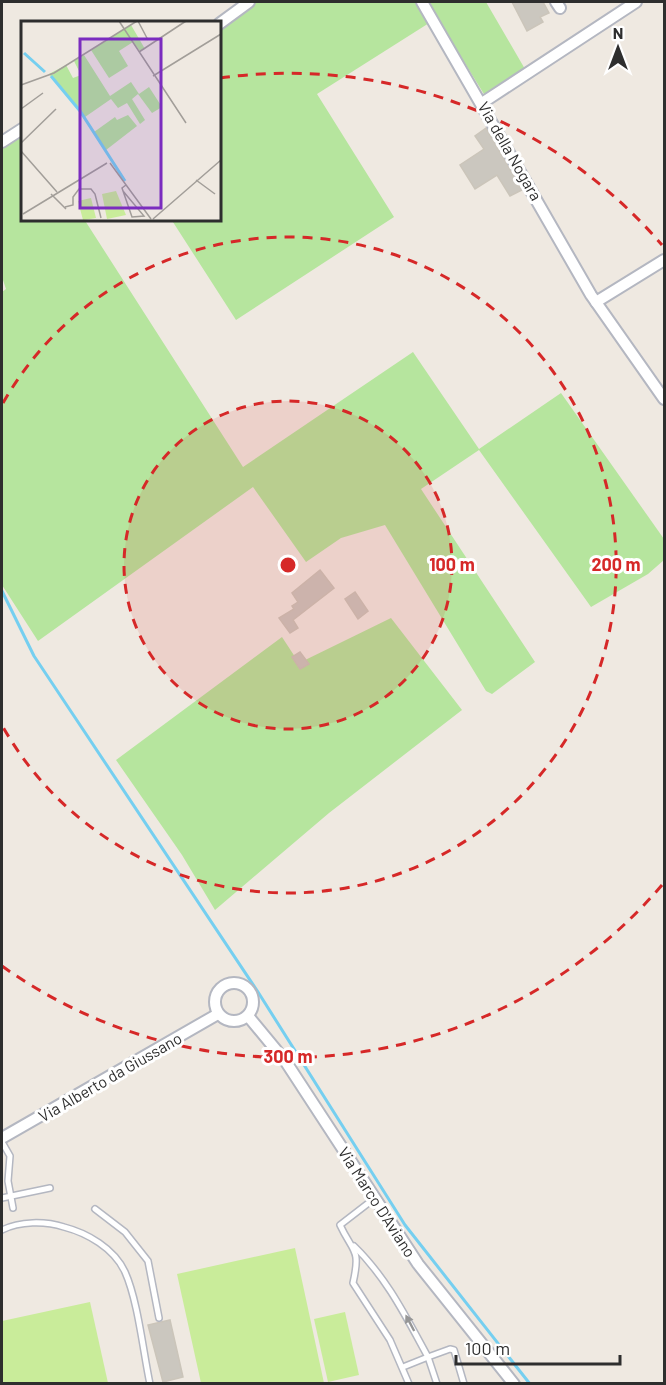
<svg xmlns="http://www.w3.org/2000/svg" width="666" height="1385" font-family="Barlow,sans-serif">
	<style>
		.green { fill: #b6e59e }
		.pitch { fill: #c9ec9a }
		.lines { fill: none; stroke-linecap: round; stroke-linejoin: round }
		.stream { stroke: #75cff0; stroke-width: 3 }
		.building { fill: #cbc7bf; stroke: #cbc5ba; stroke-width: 1.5 }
		.lane-casing { stroke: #b4b7c1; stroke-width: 8 }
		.street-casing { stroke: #b4b7c1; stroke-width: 14 }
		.lane { stroke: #fff; stroke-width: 5 }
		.street { stroke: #fff; stroke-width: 10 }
		.oneway { fill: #969696 }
		.ring { fill: none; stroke: #d62828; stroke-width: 3; stroke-dasharray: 10 8 }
		.labels { text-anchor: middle; stroke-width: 6; stroke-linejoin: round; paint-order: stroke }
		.street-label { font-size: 16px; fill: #2e2e2e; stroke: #fff }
		.inset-river { fill: none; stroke: #75cff0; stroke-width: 3 }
		.inset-road { fill: none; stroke: #a29e99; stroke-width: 1.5 }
		.view { fill: #7b2cbf; fill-opacity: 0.15; stroke: #7b2cbf; stroke-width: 3 }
		.inset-edge { fill: none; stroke: #2e2e2e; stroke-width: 3 }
		.centre { fill: #d62828; stroke: #fff; stroke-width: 3 }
		.ring-label { font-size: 18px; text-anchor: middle; font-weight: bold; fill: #d62828; stroke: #fff; stroke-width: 6; stroke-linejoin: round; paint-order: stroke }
	</style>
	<rect width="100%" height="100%" fill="#efe9e1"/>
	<g class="green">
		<path d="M253,2H486L529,76L487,99L437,18L317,94L394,217L236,320L171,219H219V26Z"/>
		<path d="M22,131V219H84L243,467L413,352L479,449L561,393L664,539V560L648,574L591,607L479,450L421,489L535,662L492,694L486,691L385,525L341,538L306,562L253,487L38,641L2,585V292L6,289L2,277V145Z"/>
		<path d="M391,618L462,710L329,813L215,910L182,855L116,760L282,637L299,663Z"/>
	</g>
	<g class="pitch">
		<path d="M295,1248L324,1383H201L177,1274Z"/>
		<path d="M90,1302L108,1383H2V1321Z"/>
		<path d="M345,1312L359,1375L328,1382L314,1319Z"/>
	</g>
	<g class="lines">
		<path class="stream" d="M2,591L34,656L258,992L405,1225L530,1384"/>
	</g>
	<g class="building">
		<path d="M512,2H543L549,13L540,17L543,22L527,31Z"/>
		<path d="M486,128L522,190L510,196L497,175L475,189L460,165L484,149L475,136Z"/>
		<path d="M320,570L334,588L293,620L298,628L290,633L279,618L294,609L292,606L298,602L292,593Z"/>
		<path d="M355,592L368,611L358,619L345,599Z"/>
		<path d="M300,652L309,664L300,669L292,657Z"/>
		<path d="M170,1320L183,1377L163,1382L148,1325Z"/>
	</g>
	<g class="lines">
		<g class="lane-casing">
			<g id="lane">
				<path d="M2,1142L10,1156L8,1181L13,1208"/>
				<path d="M2,1198L50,1188"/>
				<path d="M375,1198L340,1225C353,1253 361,1248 353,1283L390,1340L409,1384"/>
				<path d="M95,1209L125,1232L148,1261L159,1318"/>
				<path d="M2,1230C20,1221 45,1221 64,1227C87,1233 114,1248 125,1272C138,1301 143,1351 150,1384"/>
				<path d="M354,1246C387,1278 406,1317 428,1357L450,1349L454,1350L464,1384"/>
				<path d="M403,1367L428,1357L437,1384"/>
			</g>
		</g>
		<g class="street-casing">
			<g id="street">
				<path d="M422,2L591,295L664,399"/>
				<path d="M556,2L560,8"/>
				<path d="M219,24L249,2"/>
				<path d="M482,103L636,2"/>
				<path d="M2,142L22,129"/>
				<path d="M596,302L664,260"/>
				<circle cx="234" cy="1002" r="19"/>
				<path d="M248,1016L286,1062L418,1264L514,1384"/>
				<path d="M2,1138L218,1014"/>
			</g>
		</g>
		<use href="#lane" class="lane"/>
		<use href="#street" class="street"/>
	</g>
	<defs><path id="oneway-solid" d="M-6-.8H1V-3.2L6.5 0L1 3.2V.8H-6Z" transform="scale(1.5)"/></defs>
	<use class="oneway" href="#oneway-solid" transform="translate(410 1323) rotate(-118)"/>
	<circle cx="288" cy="565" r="164" fill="#d62828" fill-opacity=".12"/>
	<g class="ring">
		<circle cx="288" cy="565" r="164"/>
		<path d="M3 403A328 328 0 1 1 3 727"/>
		<path d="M662 885A492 492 0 0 1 2 966M220 78A492 492 0 0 1 662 245"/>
	</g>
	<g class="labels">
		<g class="street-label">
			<text transform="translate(510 151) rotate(60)" y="6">Via della Nogara</text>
			<text transform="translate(110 1077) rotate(-30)" y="6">Via Alberto da Giussano</text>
			<text transform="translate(377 1202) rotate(57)" y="6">Via Marco D'Aviano</text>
		</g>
	</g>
	<g transform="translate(21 21)">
		<rect width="200" height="200" fill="#efe9e1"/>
		<path d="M110,4L124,28L119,30L112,21L98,30L107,45L88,57L70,29ZM63,34L89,75L110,61L118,73L128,66L141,86L131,92L117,73L111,78L124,99L119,103L106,82L97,87L90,78L64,96L28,53L45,44L52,57L60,54L53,40ZM107,94L116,105L85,129L73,111L94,96L96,99Z" fill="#b6e59e"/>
		<path d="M95,170L105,194L86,198L81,173ZM70,177L75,197L62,199L57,180Z" fill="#c9ec9a"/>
		<path class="inset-river" d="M3,32L24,51M30,55L59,90L104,160"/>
		<path class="inset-road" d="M98,0L165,102M117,0L127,19M118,31L165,0M132,55L200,13M0,64L33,52L116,0M0,88L22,72M0,122L35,88M0,130L36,171M89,142L130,198M175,159L194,173M102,170L123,195L111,196L101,167L105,164M30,173L45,188M44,186L52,184V176L58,168H70L74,173L80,197M2,193L86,142M132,198L200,139"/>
		<path class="view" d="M59,18H140V187H59Z"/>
		<rect width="200" height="200" class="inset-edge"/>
	</g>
	<circle cx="288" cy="565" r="9" class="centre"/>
	<g class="ring-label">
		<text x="452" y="571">100 m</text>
		<text x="616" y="571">200 m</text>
		<text x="288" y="1063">300 m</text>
	</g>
	<rect width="666" height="1385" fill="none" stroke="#2e2e2e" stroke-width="6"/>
	<g transform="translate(618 48)" stroke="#ffffff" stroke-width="4.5" paint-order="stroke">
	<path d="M0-4.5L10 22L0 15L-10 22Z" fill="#2e2e2e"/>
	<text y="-9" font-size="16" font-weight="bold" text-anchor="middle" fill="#2e2e2e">N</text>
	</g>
	<path d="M456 1355v9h164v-9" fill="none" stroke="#2e2e2e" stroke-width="3"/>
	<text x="465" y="1355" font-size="18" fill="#2e2e2e" stroke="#ffffff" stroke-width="4.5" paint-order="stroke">100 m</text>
</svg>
